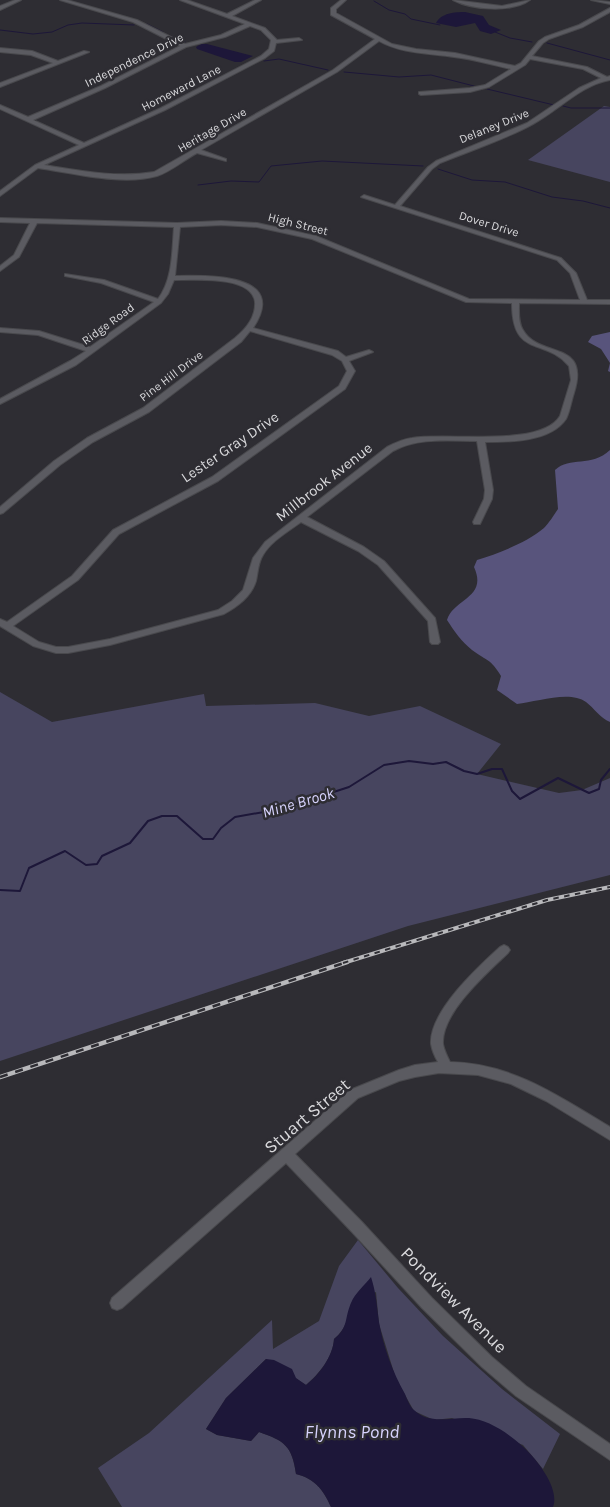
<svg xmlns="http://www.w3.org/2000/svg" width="610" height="1507" font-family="Karla,sans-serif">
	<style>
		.green { fill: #47455f }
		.forest { fill: #58547c }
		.water { fill: #1d1739 }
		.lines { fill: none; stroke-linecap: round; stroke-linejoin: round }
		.stream-far1 { stroke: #1d1739; stroke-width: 1 }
		.stream { stroke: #1d1739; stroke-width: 2 }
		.minor-casing { stroke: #49494d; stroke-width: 2 }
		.minor { fill: #5b5b61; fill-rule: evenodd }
		.rail-far1-casing { stroke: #b8b8bb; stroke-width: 4 }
		.rail-casing { stroke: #b8b8bb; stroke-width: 4.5 }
		.rail-far1 { stroke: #2e2d33; stroke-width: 2; stroke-dasharray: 5.5; stroke-linecap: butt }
		.rail { stroke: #2e2d33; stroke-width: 2.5; stroke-dasharray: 8; stroke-linecap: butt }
		.labels { text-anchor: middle; stroke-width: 5; stroke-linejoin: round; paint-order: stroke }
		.far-street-label { font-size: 12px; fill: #d9d9dc; stroke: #2e2d33 }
		.street-label { font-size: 15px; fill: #d9d9dc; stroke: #2e2d33 }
		.water-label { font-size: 16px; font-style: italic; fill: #d7d3fd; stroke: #2e2d33 }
		.near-street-label { font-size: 18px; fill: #d9d9dc; stroke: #2e2d33 }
		.near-water-label { font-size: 19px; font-style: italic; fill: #d7d3fd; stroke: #2e2d33 }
	</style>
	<rect width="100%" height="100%" fill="#2e2d33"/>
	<g class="green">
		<path d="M604,106L610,107V182L528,160Z"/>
		<path d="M0,692L52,722L204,694L206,706L315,703L369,716L420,706L501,744L477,774L559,793L582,790L610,778V875L408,926L0,1061Z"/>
		<path d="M358,1240L398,1288L443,1336L502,1389L560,1434L543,1469L523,1445L452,1418L434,1420L414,1411L396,1379L379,1324L376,1292L351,1303C348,1318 346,1329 334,1339C333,1357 319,1374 306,1385L266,1359L226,1398L206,1429L217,1435L251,1441L259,1432C285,1441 292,1446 296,1474C315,1479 323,1489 331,1507H122L98,1468L149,1433L272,1320L273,1349L319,1321L339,1266Z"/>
	</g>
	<g class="forest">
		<path d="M610,332V372L608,371L610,363L601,349L588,342L592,336Z"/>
		<path d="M610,450V722C600,718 594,708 586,702C570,690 536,702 517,704L497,690L501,676C490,658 488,662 472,650C462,642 454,631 447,620C454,598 488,598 474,567L477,560C499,553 526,543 544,528C549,523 554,515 558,509L555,470C570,456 591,468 610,450Z"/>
	</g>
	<g class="water">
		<path d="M465,12L483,16L489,25L501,30L491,34L480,31L475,23L456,27L436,23C441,13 455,12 465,12Z"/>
		<path d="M201,44H207L253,56L241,62H235L197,49L196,47Z"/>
		<path d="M371,1277C376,1292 377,1307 379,1322C383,1346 393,1373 405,1394C407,1399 410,1407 414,1410C429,1425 451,1417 469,1418C497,1420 533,1451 546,1475C551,1483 557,1497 553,1507H331C323,1489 315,1479 296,1474C292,1446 285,1441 259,1432L251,1441L217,1435L206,1429L226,1398L266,1359L274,1360L292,1369L296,1378L306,1385C319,1375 333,1356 334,1339C349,1327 344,1319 351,1303C355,1293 365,1285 371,1277Z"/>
	</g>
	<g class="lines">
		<g class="stream-far1">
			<path d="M374,1L389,10L405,14L411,19L440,25"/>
			<path d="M147,24L163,32"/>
			<path d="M0,30L33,34L52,32L68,25L82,23L134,25"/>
			<path d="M495,32L510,38L532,42"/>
			<path d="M167,35L185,42"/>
			<path d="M547,43L610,60"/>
			<path d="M264,61L279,59L328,70"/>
			<path d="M344,72L399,77L431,75L474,86"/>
			<path d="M487,89L554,105"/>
			<path d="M563,106L571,108H610"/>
			<path d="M438,169L472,180L505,182L552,197L583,201L610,208"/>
			<path d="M198,185L231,181L259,182L271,166L322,161L423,166"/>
		</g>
		<path class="stream" d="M0,890L20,891L29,868L65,851L86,865L97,864L102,856L130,843L148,821L162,816H177L203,839H213L221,828L235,817L281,809L349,787L384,765L409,761L433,764L446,762L464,771L477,774L492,769H502L512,791L520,799L558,778L589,793L599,789L601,780L610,769"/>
		<g class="minor-casing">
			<g id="minor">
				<path d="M15,0H21L0,10V6Z"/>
				<path d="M60,0H67L137,20L185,44L221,35L245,24L180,0H187L227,14L255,0H261L232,16L265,28L277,40L299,38L302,40L276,43L274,51L265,58L165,110L44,165C81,171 117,178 154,172L333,70L375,39L331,15V8L341,0H346L336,9V13L392,44L416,49L455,53L515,66L521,63L539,41L545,37L579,25L610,8V12L583,27L549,39L543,43L532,56L587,67L607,77L610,76V80C581,85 559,110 533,124C506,139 470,151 440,163L432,169L400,206L561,258L576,273L587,300H610V304L519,303C519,312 518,323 523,330C539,359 591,339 574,393C571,402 570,411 566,419C550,442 511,442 485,442L493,490L492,499L480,524H474L473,522L484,499L485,490L477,441C449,441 419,437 393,451L307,517L364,547L384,561L435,618L440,642L438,644H432L430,642L428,621L378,565L358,551L301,522C289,531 271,541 263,555C258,563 258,572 256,581C251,597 238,606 224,614L110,645L68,653H56L33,646L0,626V619L7,622L72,576L113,530L212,477L339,386L347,371L342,361L332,355L250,331L241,342L149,412L93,442L60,465L3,513L0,514V507L54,461L87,438L143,408L235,338C246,329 256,317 255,302C252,275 194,280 174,280L168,294L161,303L76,365L0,404V399L70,361L86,351L38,335L0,332V328L39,331L90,347L154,302L101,283L65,276V274L104,280L158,299C173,279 172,251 174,227L37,223L19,257L0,271V266L14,255L30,223L0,222V218L177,223L221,221L257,223L316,236L469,299L580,300L570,273L557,260L361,197L364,195L395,205L428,167L436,161L527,123L579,88L601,78L583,69L530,59L525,65L489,87L470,92L421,95L419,94V92L470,88L485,85L511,69C492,65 473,59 454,57C429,53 402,54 379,41L337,72L201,150L226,159V161L197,153C184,160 170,172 157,176C122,186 73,173 38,168L0,196V191L35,165L79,145L0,109V105L28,117L101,86L180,46L133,22ZM250,26L261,30L271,40L269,49L261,56L161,108L84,143L33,120L105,88L186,47L225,37ZM221,225L257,227L312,239L466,302L512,303C512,359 545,337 569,366L571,380L560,416C541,448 446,432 412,438C403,439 395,443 387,447L265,542L253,558L243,590L232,601L218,610L110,639L68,647H56L39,642L13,626L78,580L119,534L218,481L345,389L355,371L349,361L373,352L369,350L346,357L338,351L253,328C290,273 207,275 175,276L180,227Z"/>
				<path d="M453,0L502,6L530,0C512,13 472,10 453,0Z"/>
				<path d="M591,0L610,2V4Z"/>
				<path d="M0,48L32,51L58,61L84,51L89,52L0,87V83L53,63L31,55L0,52Z"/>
				<path d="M504,945L508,947L510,950L508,953C487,973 441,1013 443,1044C444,1050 447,1056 450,1062C511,1063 559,1096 610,1127V1140L546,1101L511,1084L478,1075L439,1073L415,1077L399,1081L358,1098L295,1154L362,1222L432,1298L492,1357L526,1386L610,1444V1460L516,1396L482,1367L422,1308L352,1232L286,1163L122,1308L117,1310L112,1308L110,1303L112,1298L350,1090L399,1070L415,1065L438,1062C435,1057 432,1050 431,1044C429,1012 478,967 500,947Z"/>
			</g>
		</g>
		<use href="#minor" class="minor"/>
		<g class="rail-far1-casing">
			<path id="rail-far1" d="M343,963L547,900L610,887"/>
		</g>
		<g class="rail-casing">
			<path id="rail" d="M0,1077L347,962"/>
		</g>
		<use href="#rail-far1" class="rail-far1"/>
		<use href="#rail" class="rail"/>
	</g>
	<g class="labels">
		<g class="far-street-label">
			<text transform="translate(134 60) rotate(-26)" y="4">Independence Drive</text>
			<text transform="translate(181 88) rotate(-27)" y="4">Homeward Lane</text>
			<text transform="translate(494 126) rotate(-22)" y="4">Delaney Drive</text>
			<text transform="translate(212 130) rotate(-30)" y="4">Heritage Drive</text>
			<text transform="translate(298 224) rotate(14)" y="4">High Street</text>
			<text transform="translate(489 224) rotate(17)" y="4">Dover Drive</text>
			<text transform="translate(108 324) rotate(-36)" y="4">Ridge Road</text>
			<text transform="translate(171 376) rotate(-37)" y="4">Pine Hill Drive</text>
		</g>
		<g class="street-label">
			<text transform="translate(230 447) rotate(-34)" y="5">Lester Gray Drive</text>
			<text transform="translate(324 482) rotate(-38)" y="5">Millbrook Avenue</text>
		</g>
		<g class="water-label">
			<text transform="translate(298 802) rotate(-16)" y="6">Mine Brook</text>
		</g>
		<g class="near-street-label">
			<text transform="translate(307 1116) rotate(-40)" y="6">Stuart Street</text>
			<text transform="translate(454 1300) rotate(45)" y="6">Pondview Avenue</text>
		</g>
		<g class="near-water-label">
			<text x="352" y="1438">Flynns Pond</text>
		</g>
	</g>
</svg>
